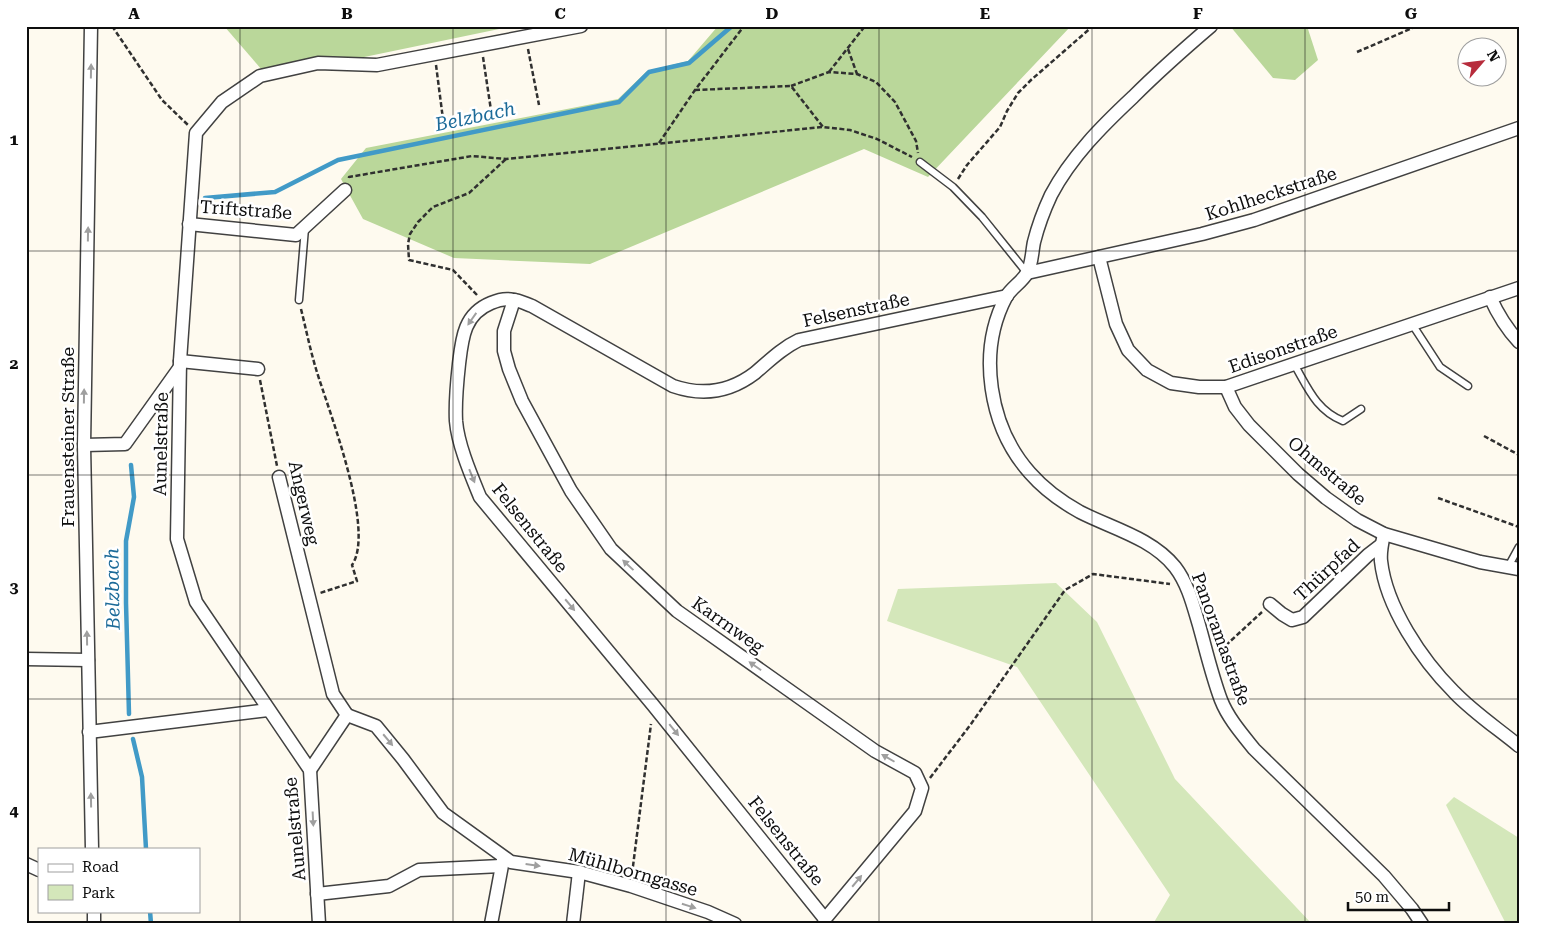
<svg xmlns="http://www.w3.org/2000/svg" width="1545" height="950" font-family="'Roboto Serif',serif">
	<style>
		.green { fill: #d4e7ba }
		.forest { fill: #bad79a }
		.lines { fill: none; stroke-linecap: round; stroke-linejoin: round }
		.stream { stroke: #419ac7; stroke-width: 4.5 }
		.lane-casing { stroke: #414141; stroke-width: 9 }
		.street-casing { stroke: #414141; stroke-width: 15 }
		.path { stroke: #303030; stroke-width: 2.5; stroke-dasharray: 5 2.5; stroke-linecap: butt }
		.lane { stroke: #fff; stroke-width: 6 }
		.street { stroke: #fff; stroke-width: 12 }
		.oneway { fill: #9f9f9f }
		.grid { fill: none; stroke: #0e0e0e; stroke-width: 1; stroke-opacity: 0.55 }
		.labels { text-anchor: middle; stroke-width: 5; stroke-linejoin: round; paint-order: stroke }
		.street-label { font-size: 18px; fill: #0e0e0e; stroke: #fff }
		.water-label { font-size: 19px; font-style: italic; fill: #1d6b99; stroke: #fff }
		.neatline { fill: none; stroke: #0e0e0e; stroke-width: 2 }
		.grid-label { font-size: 16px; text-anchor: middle; font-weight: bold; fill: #0e0e0e }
	</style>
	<rect width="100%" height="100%" fill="#fefaef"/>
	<g class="green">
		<path d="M1056,583L1097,622L1175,779L1312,924H1153L1170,895L1017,667L887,621L898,589Z"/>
		<path d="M1454,797L1519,838V924H1506L1446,805Z"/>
	</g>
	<g class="forest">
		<path d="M224,26H514L268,77Z"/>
		<path d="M718,26H1071L928,177L864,149L590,264L454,258L363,219L341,179L366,148L618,99L647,71L688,61Z"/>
		<path d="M1230,26H1307L1318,60L1295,80L1273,78Z"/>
	</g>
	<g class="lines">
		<g class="stream">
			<path d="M205,198L275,192L338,160L619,102L649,72L689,63L732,26"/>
			<path d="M129,714L126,603V541L134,497L131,465"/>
			<path d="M133,739L142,777L146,849"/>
			<path d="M150,911L151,924"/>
		</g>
		<g class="lane-casing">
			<g id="lane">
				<path d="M920,162L953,187L982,217L1027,273"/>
				<path d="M299,300L305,228"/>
				<path d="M1412,324L1440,367L1468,386"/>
				<path d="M1294,364C1308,388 1316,410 1343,421L1361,409"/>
				<path d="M1508,567L1519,547"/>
			</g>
		</g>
		<g class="street-casing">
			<g id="street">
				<path d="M91,26L84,445L92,849"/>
				<path d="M1211,26C1184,49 1158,72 1133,97C1102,126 1071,157 1051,195C1044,210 1038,226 1034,242C1032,251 1032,265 1027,273C1022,282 1011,288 1006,297C977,352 989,427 1030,473C1044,489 1062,502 1080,512C1111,528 1152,538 1175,567C1188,584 1193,605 1199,625C1206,650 1212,676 1221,700C1228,718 1242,734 1254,749L1384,876L1412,909L1422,924"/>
				<path d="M189,224L296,235L345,190"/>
				<path d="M1099,257L1116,324L1128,350L1147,370L1171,383L1199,387H1226L1519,288"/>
				<path d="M1027,273L1202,234L1254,220L1519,128"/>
				<path d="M1490,297C1498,315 1506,328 1519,342"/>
				<path d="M514,300L504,331V351L509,369L522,401L571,491L611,549L677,611L875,751L915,773L922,788L915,811L825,919L824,924"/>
				<path d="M180,361L258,369"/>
				<path d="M1226,387L1235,407L1249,425L1298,474L1326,498L1357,520L1384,534L1480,562L1519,569"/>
				<path d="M84,445L125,444L180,367"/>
				<path d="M279,477L333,694L347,715"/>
				<path d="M1384,534C1382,543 1380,552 1381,561C1386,607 1422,660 1454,692C1473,712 1497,728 1519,746"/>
				<path d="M1270,604L1282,614L1292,620L1303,617L1368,555L1381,545"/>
				<path d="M26,659L88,660"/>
				<path d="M347,715L376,726L403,759L443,813L511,862L579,872L631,886L708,912L735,924"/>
				<path d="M89,732L268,710"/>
				<path d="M310,770L347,715"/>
				<path d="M26,864L39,870"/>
				<path d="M317,894L389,886L419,870L501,866"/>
				<path d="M94,911V924"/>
				<path d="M825,919L653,705L480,497C471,475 458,445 456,421C455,402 457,382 459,364C462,338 464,314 491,303C498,300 506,298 513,300C519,300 526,304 532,306L673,386C702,396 730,392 755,373C769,361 782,348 799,340L1007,296"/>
				<path d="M319,924L310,770L196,602L177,539L180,361L196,133L222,102L260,76L318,63L377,65L581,26"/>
				<path d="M491,924L503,860"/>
				<path d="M573,924L579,872"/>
			</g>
		</g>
		<g class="path">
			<path d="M112,26L162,100L188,125"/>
			<path d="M528,49L539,105"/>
			<path d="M848,49L857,74"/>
			<path d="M1357,52L1417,26"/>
			<path d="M483,57L492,117"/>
			<path d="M436,65L444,127"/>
			<path d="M829,72L865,26"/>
			<path d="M791,86L829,72L857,74L876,82L895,102L916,141L918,153"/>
			<path d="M695,90L791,86L823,127"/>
			<path d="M659,143L695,90L744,26"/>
			<path d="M349,178V177L472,156L506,159L823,127L850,130L877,139L912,157"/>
			<path d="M958,179L967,165L1000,127L1007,111L1018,93L1031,80L1093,26"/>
			<path d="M477,295L453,270L409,260L408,244L410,234L418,222L433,207L469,193L506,159"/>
			<path d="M301,309C306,329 310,349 316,369C328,409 376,530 352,565L357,581L320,593"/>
			<path d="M260,380L277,466"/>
			<path d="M1484,436L1519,455"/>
			<path d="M1438,498L1519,527"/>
			<path d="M1219,649L1224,647L1262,612"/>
			<path d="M930,778L971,724L1065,590L1093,574L1170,584"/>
			<path d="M632,874L651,724"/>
		</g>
		<use href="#lane" class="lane"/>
		<use href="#street" class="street"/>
	</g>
	<defs><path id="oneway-solid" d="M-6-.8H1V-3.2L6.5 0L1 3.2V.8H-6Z" transform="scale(1.25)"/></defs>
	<g class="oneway">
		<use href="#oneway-solid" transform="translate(91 71) rotate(-89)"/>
		<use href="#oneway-solid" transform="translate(88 234) rotate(-89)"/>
		<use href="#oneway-solid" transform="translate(472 319) rotate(125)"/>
		<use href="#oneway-solid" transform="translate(84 396) rotate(-89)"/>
		<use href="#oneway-solid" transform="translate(472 476) rotate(68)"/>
		<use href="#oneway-solid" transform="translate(628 565) rotate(-137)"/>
		<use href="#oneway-solid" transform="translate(570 605) rotate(50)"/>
		<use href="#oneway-solid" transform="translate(87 638) rotate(-91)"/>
		<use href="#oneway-solid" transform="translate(755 666) rotate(-145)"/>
		<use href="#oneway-solid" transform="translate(674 730) rotate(51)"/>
		<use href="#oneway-solid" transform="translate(388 740) rotate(50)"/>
		<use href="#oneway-solid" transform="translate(888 758) rotate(-150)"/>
		<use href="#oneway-solid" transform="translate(91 800) rotate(-91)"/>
		<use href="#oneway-solid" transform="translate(313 819) rotate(87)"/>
		<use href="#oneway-solid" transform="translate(533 865) rotate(8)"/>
		<use href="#oneway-solid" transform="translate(857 881) rotate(-50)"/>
		<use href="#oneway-solid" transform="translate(689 906) rotate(18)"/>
	</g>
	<path class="grid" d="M240,26V924M453,26V924M666,26V924M879,26V924M1092,26V924M1305,26V924M26,251H1519M26,475H1519M26,699H1519"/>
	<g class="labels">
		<g class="street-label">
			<text transform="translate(1271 194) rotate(-18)" y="6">Kohlheckstraße</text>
			<text transform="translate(246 210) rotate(4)" y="6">Triftstraße</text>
			<text transform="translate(856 310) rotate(-12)" y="6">Felsenstraße</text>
			<text transform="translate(1283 349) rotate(-19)" y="6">Edisonstraße</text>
			<text transform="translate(68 437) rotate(-90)" y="6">Frauensteiner Straße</text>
			<text transform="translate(161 444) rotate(-89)" y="6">Aunelstraße</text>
			<text transform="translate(1327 471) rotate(40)" y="6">Ohmstraße</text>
			<text transform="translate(304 503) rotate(77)" y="6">Angerweg</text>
			<text transform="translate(530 528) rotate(51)" y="6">Felsenstraße</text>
			<text transform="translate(1327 570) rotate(-43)" y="6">Thürpfad</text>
			<text transform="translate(728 625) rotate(35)" y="6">Karrnweg</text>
			<text transform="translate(1221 639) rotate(70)" y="6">Panoramastraße</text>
			<text transform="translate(295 829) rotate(-95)" y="6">Aunelstraße</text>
			<text transform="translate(786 841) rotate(51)" y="6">Felsenstraße</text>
			<text transform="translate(633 872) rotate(16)" y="6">Mühlborngasse</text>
		</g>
		<g class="water-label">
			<text transform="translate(475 116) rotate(-12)" y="7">Belzbach</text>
			<text transform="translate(112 589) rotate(-91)" y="7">Belzbach</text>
		</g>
	</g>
	<rect width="1545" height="950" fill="none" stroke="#ffffff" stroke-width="55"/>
	<rect x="38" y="848" width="162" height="65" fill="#ffffff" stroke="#9f9f9f"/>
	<rect x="48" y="864" width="25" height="8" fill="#ffffff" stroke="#9f9f9f"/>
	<text x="82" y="872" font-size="15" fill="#0e0e0e">Road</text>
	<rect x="48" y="885" width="25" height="15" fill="#d4e7ba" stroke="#9f9f9f"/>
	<text x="82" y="898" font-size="15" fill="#0e0e0e">Park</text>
	<g transform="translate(1482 62) rotate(62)"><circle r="24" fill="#ffffff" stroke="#9f9f9f"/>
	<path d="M0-4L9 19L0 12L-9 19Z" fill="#b72c3c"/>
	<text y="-8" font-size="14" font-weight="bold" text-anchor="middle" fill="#0e0e0e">N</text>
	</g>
	<path d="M1348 902v8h101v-8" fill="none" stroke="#0e0e0e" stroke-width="2.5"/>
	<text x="1355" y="902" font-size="15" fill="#0e0e0e" stroke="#ffffff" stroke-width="4" paint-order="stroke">50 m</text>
	<rect x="28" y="28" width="1490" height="894" class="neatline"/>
	<g class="grid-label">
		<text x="134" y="19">A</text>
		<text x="347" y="19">B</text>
		<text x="560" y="19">C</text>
		<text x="772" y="19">D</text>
		<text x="985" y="19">E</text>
		<text x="1198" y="19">F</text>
		<text x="1411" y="19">G</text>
		<text x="14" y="145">1</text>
		<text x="14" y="369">2</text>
		<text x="14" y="593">3</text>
		<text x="14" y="816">4</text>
	</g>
</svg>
